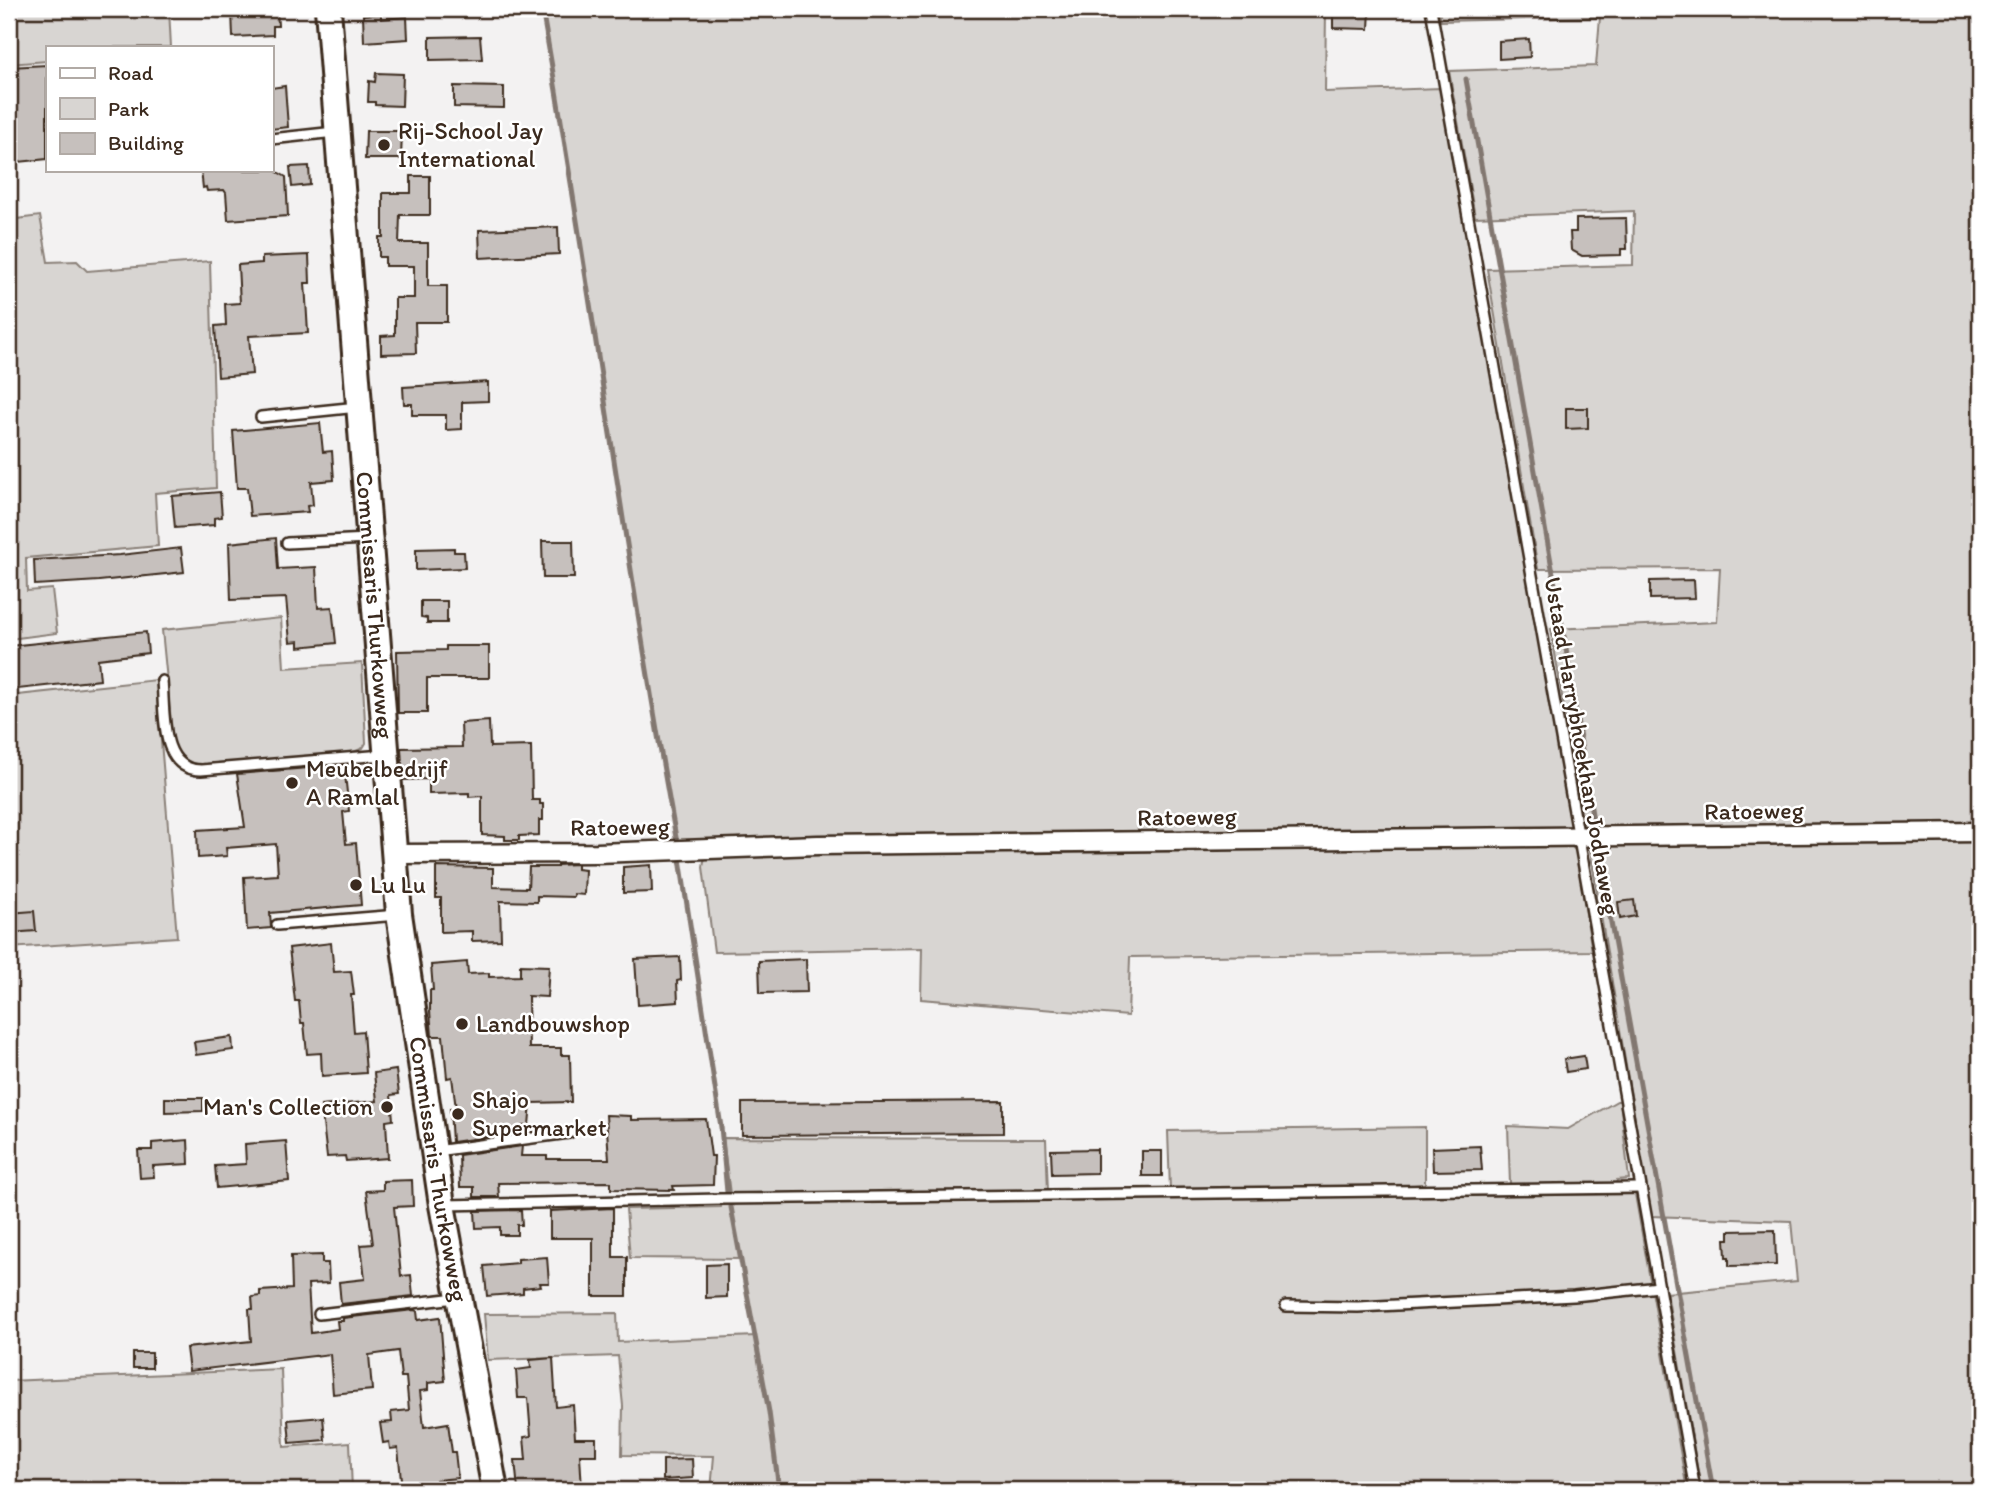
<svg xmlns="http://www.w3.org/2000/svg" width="1989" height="1499" font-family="Itim,sans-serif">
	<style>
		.green { fill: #d8d5d2; stroke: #8a8078; stroke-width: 2 }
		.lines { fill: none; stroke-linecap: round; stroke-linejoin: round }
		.stream { stroke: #827770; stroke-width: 5 }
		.building { fill: #c6c0bd; stroke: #3b2a1e; stroke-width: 2 }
		.service-casing { stroke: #3b2a1e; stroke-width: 14 }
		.minor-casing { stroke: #3b2a1e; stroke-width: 23 }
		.secondary-casing { stroke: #3b2a1e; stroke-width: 30 }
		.service { stroke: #fff; stroke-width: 9 }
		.minor { stroke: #fff; stroke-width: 18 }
		.secondary { stroke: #fff; stroke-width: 24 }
		.poi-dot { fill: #3b2a1e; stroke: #fff; stroke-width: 2.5 }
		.labels { text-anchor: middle; stroke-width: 5; stroke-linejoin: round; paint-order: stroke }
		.poi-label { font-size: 24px; fill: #3b2a1e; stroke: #fff; text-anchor: start }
		.street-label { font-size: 24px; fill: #3b2a1e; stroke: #fff }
	</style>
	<rect width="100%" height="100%" fill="#f3f2f2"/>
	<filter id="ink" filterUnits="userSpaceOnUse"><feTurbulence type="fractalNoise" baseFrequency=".0143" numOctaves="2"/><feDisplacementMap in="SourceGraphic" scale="14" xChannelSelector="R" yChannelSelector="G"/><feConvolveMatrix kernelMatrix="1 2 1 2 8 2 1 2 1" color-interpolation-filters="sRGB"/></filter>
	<g filter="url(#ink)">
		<g class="green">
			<path d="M9,9H169L171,47H47V61L9,64Z"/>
			<path d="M542,9H1326L1325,92L1441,88L1572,831L677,843C626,566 591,286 542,9Z"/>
			<path d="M1439,9H1980V828L1585,829L1583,824L1551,629L1717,622L1720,568L1538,569L1487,269L1633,265L1634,211L1475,217L1449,71L1596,66L1600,17L1441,21Z"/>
			<path d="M40,216L48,262L77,261L87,271L210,261L216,488L155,493L158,546L26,558L27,591L52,589L57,633L9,639V220Z"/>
			<path d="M281,618L284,668L362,663L366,743L363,748L349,754L204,766C186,766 179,758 173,742L162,630Z"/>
			<path d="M156,680L177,937L9,948V696Z"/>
			<path d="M1980,836V1490H1701L1667,1293L1797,1281L1791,1221L1651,1216L1590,850L1593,843Z"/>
			<path d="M1568,843L1576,851L1592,951L1130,957L1128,1016L921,999L922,948L714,952L703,867L704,861L709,854Z"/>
			<path d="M1617,1101H1620L1629,1179L1617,1180L1616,1184H1510L1508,1126L1568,1129Z"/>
			<path d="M1425,1127V1184L1381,1188L1170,1190L1168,1131Z"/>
			<path d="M723,1138L1046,1139L1048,1192L730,1194Z"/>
			<path d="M1635,1194L1687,1490H711L714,1456L622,1455L623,1406L618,1356L488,1360L484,1314L617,1313L618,1342L755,1336L741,1259L630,1258L626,1209L721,1207L722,1203H730Z"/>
			<path d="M281,1369L284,1447L350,1442L352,1490H9V1381Z"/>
		</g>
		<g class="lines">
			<g class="stream">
				<path d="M542,9C591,286 626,566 677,843"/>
				<path d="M1466,79L1564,636L1593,821"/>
				<path d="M1598,850L1713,1490"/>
				<path d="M680,859L721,1127L727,1192"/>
				<path d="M731,1207L769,1412L779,1490"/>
			</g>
		</g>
		<g class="building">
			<path d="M277,9L278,26H273V35L233,37L232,11Z"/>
			<path d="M1333,9H1370L1369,29L1333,28Z"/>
			<path d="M381,14V19L407,17L408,39L364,42L363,15Z"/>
			<path d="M480,36L482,59L430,60V37Z"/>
			<path d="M1529,39L1530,57L1499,59V41Z"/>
			<path d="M47,65V159L9,163V67Z"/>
			<path d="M376,73L403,74L402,106L375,105V102H368L369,81L375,82Z"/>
			<path d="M285,86L288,127L271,129V88Z"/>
			<path d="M454,86L504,87V108L454,107Z"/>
			<path d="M366,131H402L401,159H365Z"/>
			<path d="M309,166L310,185L292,187L290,167Z"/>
			<path d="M201,170H274L286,177L288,216L228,220L226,193L224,190L207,191L206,187L203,188Z"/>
			<path d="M411,176H430V215H400L399,243H428V286H447V322H415L416,353L381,354V336L395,335V298H414V266H385V257H379V237H383V193H411Z"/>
			<path d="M1626,218L1627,249H1621V255L1582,256L1571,250L1570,232H1576V219Z"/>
			<path d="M558,227L559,254L480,258L479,230Z"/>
			<path d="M309,255L310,283H305L308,333L249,336L252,374L218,377L215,326L226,325L225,304L240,303L238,265L262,263V257Z"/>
			<path d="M488,382V401L462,402V429L446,430V415H412V404H404L403,387Z"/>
			<path d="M1566,408H1588V428L1566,429Z"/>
			<path d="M320,423L323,452L332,451L334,480L311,482L313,505L307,506L308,512L250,516L247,488H237L233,431Z"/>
			<path d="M220,492L222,517L214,518V525L175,528L172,496Z"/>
			<path d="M276,538L278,569L316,567L318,608L332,607L336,643L299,647V641L290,642L286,598L231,600L229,543Z"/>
			<path d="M542,541H573L574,578H543Z"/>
			<path d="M181,548L184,572L99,581L35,585L34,560L120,555Z"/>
			<path d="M454,548V552H464L465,568L416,570V549Z"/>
			<path d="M1694,580L1695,598L1650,599V581Z"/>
			<path d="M421,601H447V623H427V618L421,617Z"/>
			<path d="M146,632L148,653L98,659L100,680L9,690V646Z"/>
			<path d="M446,646H489V678H427V713H398L397,651L446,650Z"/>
			<path d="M489,721L490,747L531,746L532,800H540V804H543V820H539V835L519,836V840H505V836L482,835V796L469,797V793L429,794V779L403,780L401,748L462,747L461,723Z"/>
			<path d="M344,765L349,811L343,812L346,844L356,843L361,905L270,913L271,928L247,930L244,877L278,875L276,844L226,848L227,856L198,858L197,830L245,827L237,774Z"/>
			<path d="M577,864V869L585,870L584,895L574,894V897L537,896V902L500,901L501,940L472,941V931L441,932V898H436V867L493,868V887L528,888L529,867H557V865Z"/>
			<path d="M651,865L652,892L623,893V867Z"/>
			<path d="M1634,900L1636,916L1620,919L1618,902Z"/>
			<path d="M34,911L36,931L9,933V913Z"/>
			<path d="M331,943L334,972L351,971L354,995H351L354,1032L363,1031L366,1073L322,1076L321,1053L307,1054L304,1023H301L299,1001H295L289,948Z"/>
			<path d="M680,957L681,980L677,981L678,1002L638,1005L635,959Z"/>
			<path d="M806,959L807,992L760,993L759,961Z"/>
			<path d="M467,962L468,974L489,973V977L520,976V965L549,966L547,997L528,996L529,1048H561V1055H570L571,1102L531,1103L529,1125H523L522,1132L452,1142L450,1109H456L452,1077L447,1078L443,1036H432L430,1011V990H433L431,965Z"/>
			<path d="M232,1037L233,1050L196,1055L194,1042Z"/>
			<path d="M1584,1056L1586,1069L1566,1072L1564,1059Z"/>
			<path d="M396,1070L399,1094L391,1095L393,1120L386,1121L388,1158L346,1161L345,1156L327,1157L321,1106L377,1101L374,1073Z"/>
			<path d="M165,1098H203V1111L165,1112Z"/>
			<path d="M1003,1101V1133L742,1135V1103Z"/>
			<path d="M606,1115L631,1116V1120L706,1119L711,1156H714L713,1185L673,1186L674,1190L611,1189V1182L498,1183L499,1197H474V1187H460L459,1155L522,1146L521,1156H547V1159H609Z"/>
			<path d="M188,1140L189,1164L153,1166L154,1177L140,1178L138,1150H152V1143Z"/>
			<path d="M286,1141L289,1181L217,1188L215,1166L246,1164L245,1144Z"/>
			<path d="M1480,1146L1482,1170L1433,1171L1432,1148Z"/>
			<path d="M1097,1149V1173L1052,1174L1051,1150Z"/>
			<rect x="1142" y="1151" width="20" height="25"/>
			<path d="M412,1180L413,1206L394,1207L401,1276L411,1275L413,1296L341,1304L339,1282L365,1279L361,1245L373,1244L366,1191L383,1190V1181Z"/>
			<path d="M613,1208V1257H627V1296H593V1238H550V1211Z"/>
			<path d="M521,1210L522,1225H517V1235H500V1227L476,1228L475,1211Z"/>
			<path d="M1775,1230L1776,1265L1729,1266V1257H1726L1725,1239H1729V1231Z"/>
			<path d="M322,1255V1263H328L329,1283L308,1284L311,1333L338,1329L337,1321H343V1318L414,1310L417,1311L418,1320L440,1317L445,1381L428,1383V1390L420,1391L424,1427L448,1423L452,1452H455L458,1478L436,1480V1490H402L398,1448L390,1449L389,1442L383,1443L380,1423L392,1422L391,1412L409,1410L406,1377H401L398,1351L369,1355L372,1390L333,1394L330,1354L189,1371L186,1348L251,1341L249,1309H253L252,1297L260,1296V1291L292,1289L291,1256Z"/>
			<path d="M547,1257L549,1283H540L541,1286L523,1288V1293L487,1296L484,1266L518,1263V1259Z"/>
			<path d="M727,1264V1297L706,1298V1265Z"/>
			<rect x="133" y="1353" width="19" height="15"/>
			<path d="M553,1358L556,1407L573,1405L575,1438H596V1455H580L582,1490H518L515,1460H526L524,1437L531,1436L528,1398H518L516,1370L531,1368L530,1360Z"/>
			<path d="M323,1417L325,1440L290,1443L288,1420Z"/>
			<path d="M692,1459L693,1478L663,1480V1460Z"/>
		</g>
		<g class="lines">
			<g class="service-casing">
				<g id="service">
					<path d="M1431,9L1695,1490"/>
					<path d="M271,139L335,132"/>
					<path d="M261,417L358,407"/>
					<path d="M287,543L368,539"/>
					<path d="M162,681C165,711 159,770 201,770L383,755"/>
					<path d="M277,925L398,915"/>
					<path d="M436,1151L569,1133"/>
					<path d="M444,1205L721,1199L1639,1188"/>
					<path d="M1286,1306L1358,1307L1574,1296L1659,1287"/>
					<path d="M319,1314L456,1298"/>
				</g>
			</g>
			<g class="minor-casing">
				<path id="minor" d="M395,854L597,853L818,845L1980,832"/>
			</g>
			<g class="secondary-casing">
				<g id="secondary">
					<path id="s1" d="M328,9L399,914L442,1205L495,1490"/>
				</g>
			</g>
			<use href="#service" class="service"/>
			<use href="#minor" class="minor"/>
			<use href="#secondary" class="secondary"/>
		</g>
	</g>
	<g class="poi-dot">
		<circle cx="384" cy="145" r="7"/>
		<circle cx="292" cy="783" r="7"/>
		<circle cx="356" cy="885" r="7"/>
		<circle cx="462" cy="1024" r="7"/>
		<circle cx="387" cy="1107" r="7"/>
		<circle cx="458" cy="1114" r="7"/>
	</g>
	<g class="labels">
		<g class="poi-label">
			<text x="398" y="139">Rij-School Jay<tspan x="398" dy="28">International</tspan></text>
			<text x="306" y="777">Meubelbedrijf<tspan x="306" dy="28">A Ramlal</tspan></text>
			<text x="370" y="893">Lu Lu</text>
			<text x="476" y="1032">Landbouwshop</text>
			<text x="472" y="1108">Shajo<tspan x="472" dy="28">Supermarket</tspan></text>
			<text x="373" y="1115" text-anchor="end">Man's Collection</text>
		</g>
		<g class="street-label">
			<text dy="8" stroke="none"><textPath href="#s1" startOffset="598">Commissaris Thurkowweg</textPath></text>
			<text transform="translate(1582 746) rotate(80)" y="8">Ustaad Harrybhoekhan Jodhaweg</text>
			<text transform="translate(1754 811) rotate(-1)" y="8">Ratoeweg</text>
			<text transform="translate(1187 817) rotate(-1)" y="8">Ratoeweg</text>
			<text transform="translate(620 827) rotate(-1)" y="8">Ratoeweg</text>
			<text dy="8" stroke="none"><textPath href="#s1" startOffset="1166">Commissaris Thurkowweg</textPath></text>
		</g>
	</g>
	<rect width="1989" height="1499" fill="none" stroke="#fff" stroke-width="35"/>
	<rect x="18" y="18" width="1954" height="1464" fill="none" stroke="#3b2a1e" stroke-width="2.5" filter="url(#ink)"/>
	<rect x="46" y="46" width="228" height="126" fill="#ffffff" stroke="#b1aaa5" stroke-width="2"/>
	<rect x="60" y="68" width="35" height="10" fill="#ffffff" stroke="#b1aaa5" stroke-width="2"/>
	<text x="108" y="80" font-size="21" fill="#3b2a1e">Road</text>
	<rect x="60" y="98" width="35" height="21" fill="#d8d5d2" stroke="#b1aaa5" stroke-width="2"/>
	<text x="108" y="116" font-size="21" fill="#3b2a1e">Park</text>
	<rect x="60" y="133" width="35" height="21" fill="#c6c0bd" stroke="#b1aaa5" stroke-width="2"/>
	<text x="108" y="150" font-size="21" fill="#3b2a1e">Building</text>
</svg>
